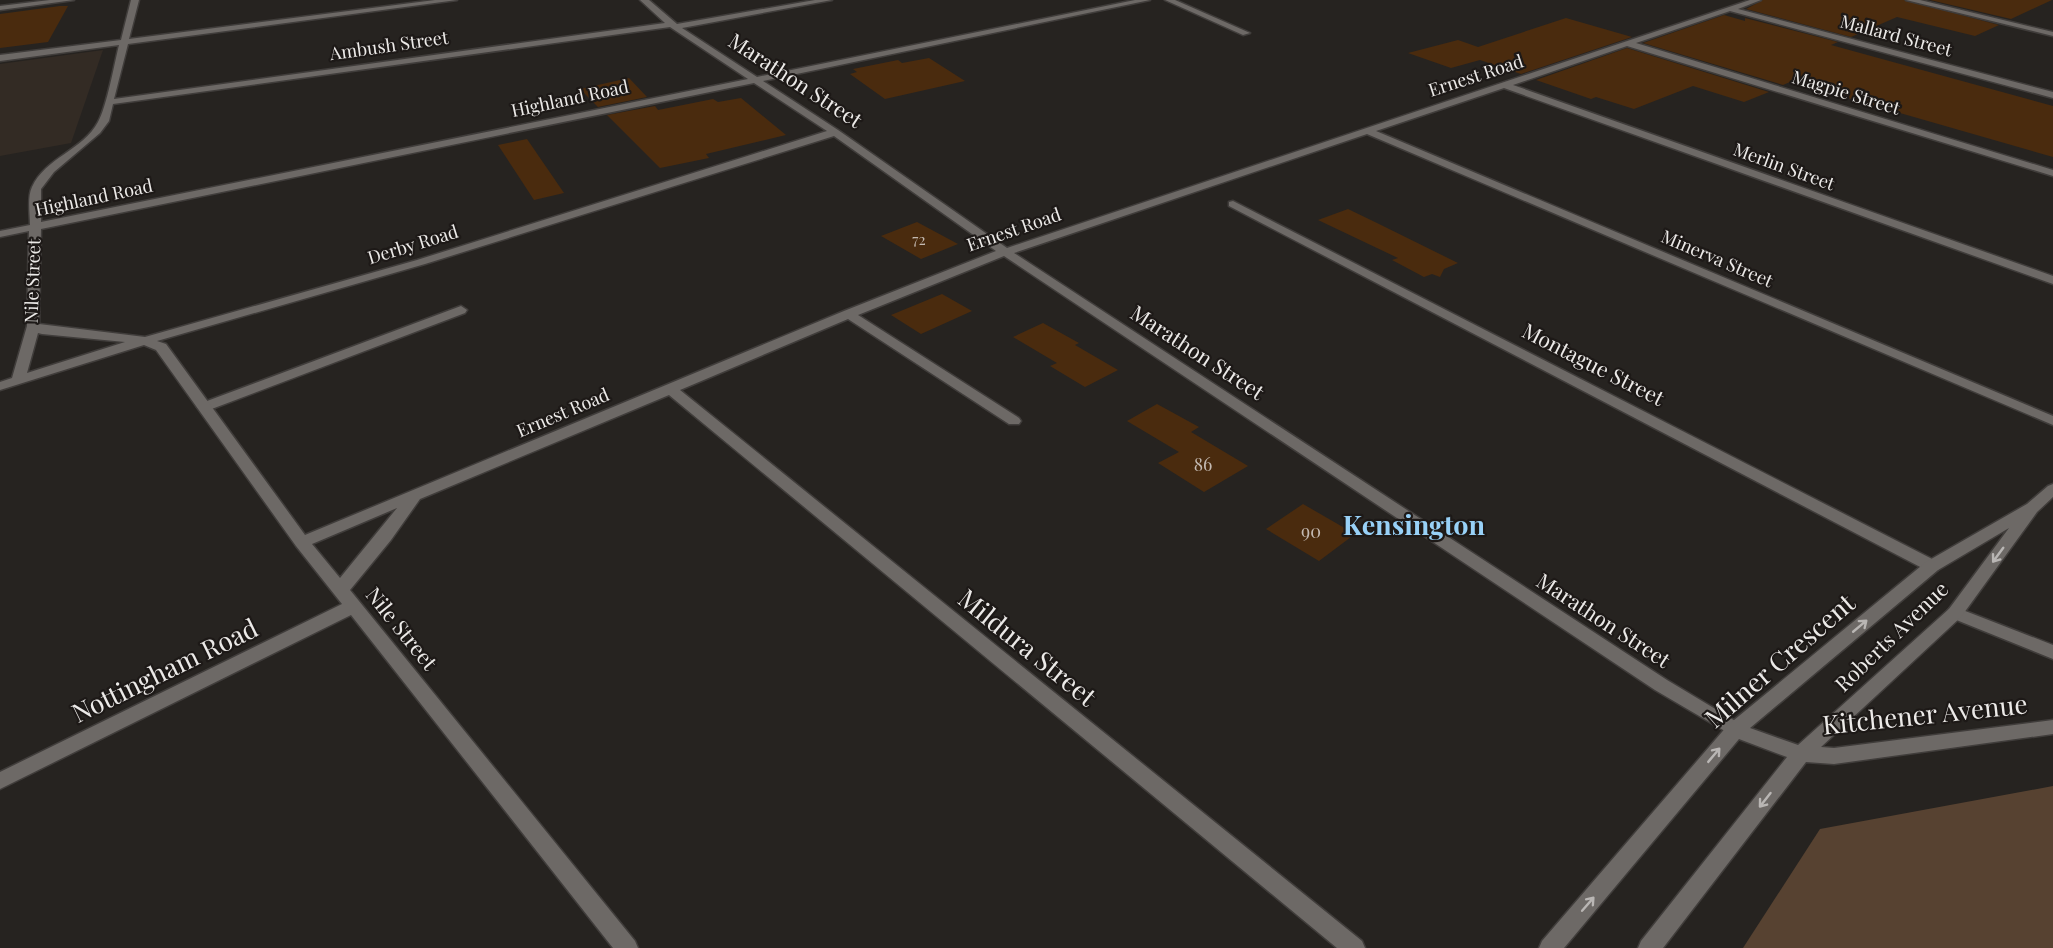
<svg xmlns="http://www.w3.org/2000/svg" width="2053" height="948" font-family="'Playfair Display',serif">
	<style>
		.built { fill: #332b24 }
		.green { fill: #574231 }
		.building { fill: #4a2b0e }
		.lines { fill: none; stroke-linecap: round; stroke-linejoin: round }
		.service-casing { stroke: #403d3b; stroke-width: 3 }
		.minor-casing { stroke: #403d3b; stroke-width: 3 }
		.secondary-casing { stroke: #403d3b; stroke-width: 3 }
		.service { fill: #6d6966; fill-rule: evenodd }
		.minor { fill: #6d6966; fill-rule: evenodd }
		.secondary { fill: #6d6966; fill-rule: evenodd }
		.oneway { stroke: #b9b6b4 }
		.labels { text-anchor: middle; stroke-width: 4.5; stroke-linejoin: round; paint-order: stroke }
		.far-number-label { font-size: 15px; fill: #c4bab2 }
		.far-street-label { font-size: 18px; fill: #eceae8; stroke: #1d1917 }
		.number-label { font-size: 18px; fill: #c4bab2 }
		.street-label { font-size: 21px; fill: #eceae8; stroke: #1d1917 }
		.near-street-label { font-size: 26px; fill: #eceae8; stroke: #1d1917 }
		.district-label { font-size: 27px; font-weight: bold; fill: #98d1f7; stroke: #1d1917 }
	</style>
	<rect width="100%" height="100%" fill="#262320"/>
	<path class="built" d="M103,50L71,143L0,156V64Z"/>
	<path class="green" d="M2053,786V948H1743L1820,829Z"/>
	<g class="building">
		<path d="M1763,0H1904L1999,25L1975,36L1897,17L1851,37L1746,9Z"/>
		<path d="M1930,0H2052L2011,19Z"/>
		<path d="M60,6H68L48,42L0,48V14Z"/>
		<path d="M1724,15L1745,21V18L1838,42L1831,45L2053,106V157L1799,84L1790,82L1783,85L1643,43Z"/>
		<path d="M1566,18L1632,37L1521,74L1480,60L1451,68L1408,53L1458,40L1478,47Z"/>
		<path d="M1627,48L1769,92L1744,102L1693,86L1634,109L1596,97L1591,99L1536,80Z"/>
		<path d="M929,58L965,81L885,99L850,74L857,72L853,69L898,60L902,63Z"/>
		<path d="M629,78L647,97L598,107L580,89Z"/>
		<path d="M741,98L786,135L706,154L709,158L660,168L607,115L655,106L658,110L713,99L718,102Z"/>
		<path d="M527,139L564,193L534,200L498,145Z"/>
		<path d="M1348,209L1377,223L1458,263L1444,269L1440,277L1432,274L1424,277L1392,260L1398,258L1318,220Z"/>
		<path d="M917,222L958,244L921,259L881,236Z"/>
		<path d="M942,294L972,311L921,334L891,315Z"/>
		<path d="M1043,323L1079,343L1075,345L1118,370L1085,387L1050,366L1057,363L1013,337Z"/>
		<path d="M1157,404L1199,427L1191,432L1248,466L1204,492L1158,463L1179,452L1127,421Z"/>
		<path d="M1303,504L1355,534L1319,561L1266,529Z"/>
	</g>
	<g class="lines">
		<g class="service-casing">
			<path id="service" d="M461,306L467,310L465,313L209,410L204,411L197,407L199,404Z"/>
		</g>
		<g class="minor-casing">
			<g id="minor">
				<path d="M50,0H74L0,10V6Z"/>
				<path d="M131,0H139L129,39L435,0H457L128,44L114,99L665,23L640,0H649L677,24L815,0H832L682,28L757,77L1135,0H1150L763,81L838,130L1007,248L1750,0H1761L1738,9L2053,92V98L1730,11L1636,43L2053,170V176L1627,46L1513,85L2053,276V284L1504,88L1376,131L2053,416V425L1367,134L1014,253L1667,680L1742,725L1745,730L1742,735L1735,737L1655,690L1004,256L858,315L1019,418L1021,421L1019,424H1009L848,319L680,390L1362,941L1365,948H1337L669,395L420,499L391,540L350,590L635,941L638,948H613L351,615L0,789V772L342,604L296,546L156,350L144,345L0,390V382L12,378L27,326L29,231L0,237V231L30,225C30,214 27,197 32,187C45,158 83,150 98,122C107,106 114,65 119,45L0,61V55L121,40ZM670,27L748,79L41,222V189L54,172L100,133L109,121L113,104ZM754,83L827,131L417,260L145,337L39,324L41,229ZM834,136L996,251L844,311L305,535L166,344L157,341L425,264ZM38,333L42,334L125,342L27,373ZM397,508L340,578L312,544Z"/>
				<path d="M1165,0H1175L1250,33L1243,35Z"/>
				<path d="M1906,0H1920L2053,32V36Z"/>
				<path d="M1233,201L1938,562L1940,566L1938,570H1926L1229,206V202Z"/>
				<path d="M1955,607L2053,645V659L1949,617L1946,613L1949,609Z"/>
			</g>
		</g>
		<g class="secondary-casing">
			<path id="secondary" d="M2053,484V497L2037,512L1961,617L1821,747L1834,748L2053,720V734L1834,764L1806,762L1663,948H1638L1641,941L1787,757L1739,739L1564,948H1539L1542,941L1728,725L1926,562L2027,504L2048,486ZM2009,528L1949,609L1798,745L1750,728L1938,570Z"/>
		</g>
		<use href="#service" class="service"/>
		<use href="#minor" class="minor"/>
		<use href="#secondary" class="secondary"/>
	</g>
	<defs><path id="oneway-shaft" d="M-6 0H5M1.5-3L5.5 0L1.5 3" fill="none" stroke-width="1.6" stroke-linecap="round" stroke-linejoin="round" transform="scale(1.5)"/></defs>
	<g class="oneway">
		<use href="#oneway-shaft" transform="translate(1998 555) rotate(126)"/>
		<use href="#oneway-shaft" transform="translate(1860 626) rotate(-40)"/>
		<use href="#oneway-shaft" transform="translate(1714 755) rotate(-50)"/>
		<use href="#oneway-shaft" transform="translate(1765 800) rotate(128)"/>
		<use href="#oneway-shaft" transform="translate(1588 904) rotate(-49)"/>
	</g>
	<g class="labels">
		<g class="far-number-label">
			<text x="919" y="245">72</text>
		</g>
		<g class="far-street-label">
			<text transform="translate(1896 36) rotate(15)" y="6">Mallard Street</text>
			<text transform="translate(389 46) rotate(-8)" y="6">Ambush Street</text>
			<text transform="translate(1476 76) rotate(-18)" y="6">Ernest Road</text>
			<text transform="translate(1846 93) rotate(17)" y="6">Magpie Street</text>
			<text transform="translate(570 99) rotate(-12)" y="6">Highland Road</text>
			<text transform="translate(1784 167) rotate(20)" y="6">Merlin Street</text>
			<text transform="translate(94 198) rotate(-12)" y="6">Highland Road</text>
			<text transform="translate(1014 230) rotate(-19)" y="6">Ernest Road</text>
			<text transform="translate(413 245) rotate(-17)" y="6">Derby Road</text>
			<text transform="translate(1717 259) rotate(23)" y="6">Minerva Street</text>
			<text transform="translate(33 281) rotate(-88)" y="6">Nile Street</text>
			<text transform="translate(563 413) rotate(-23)" y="6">Ernest Road</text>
		</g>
		<g class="number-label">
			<text x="1203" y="471">86</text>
			<text x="1311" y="538">90</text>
		</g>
		<g class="street-label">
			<text transform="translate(795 81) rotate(33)" y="7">Marathon Street</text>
			<text transform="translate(1197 353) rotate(33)" y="7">Marathon Street</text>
			<text transform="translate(1593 365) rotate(27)" y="7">Montague Street</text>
			<text transform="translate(1603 621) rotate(33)" y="7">Marathon Street</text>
			<text transform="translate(401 629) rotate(51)" y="7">Nile Street</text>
			<text transform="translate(1892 637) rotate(-44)" y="7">Roberts Avenue</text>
		</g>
		<g class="near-street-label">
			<text transform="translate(1027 648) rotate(39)" y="9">Mildura Street</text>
			<text transform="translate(1780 661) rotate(-41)" y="9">Milner Crescent</text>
			<text transform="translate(165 671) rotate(-26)" y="9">Nottingham Road</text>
			<text transform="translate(1925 715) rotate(-6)" y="9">Kitchener Avenue</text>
		</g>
		<g class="district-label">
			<text x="1414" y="535">Kensington</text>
		</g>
	</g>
</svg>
